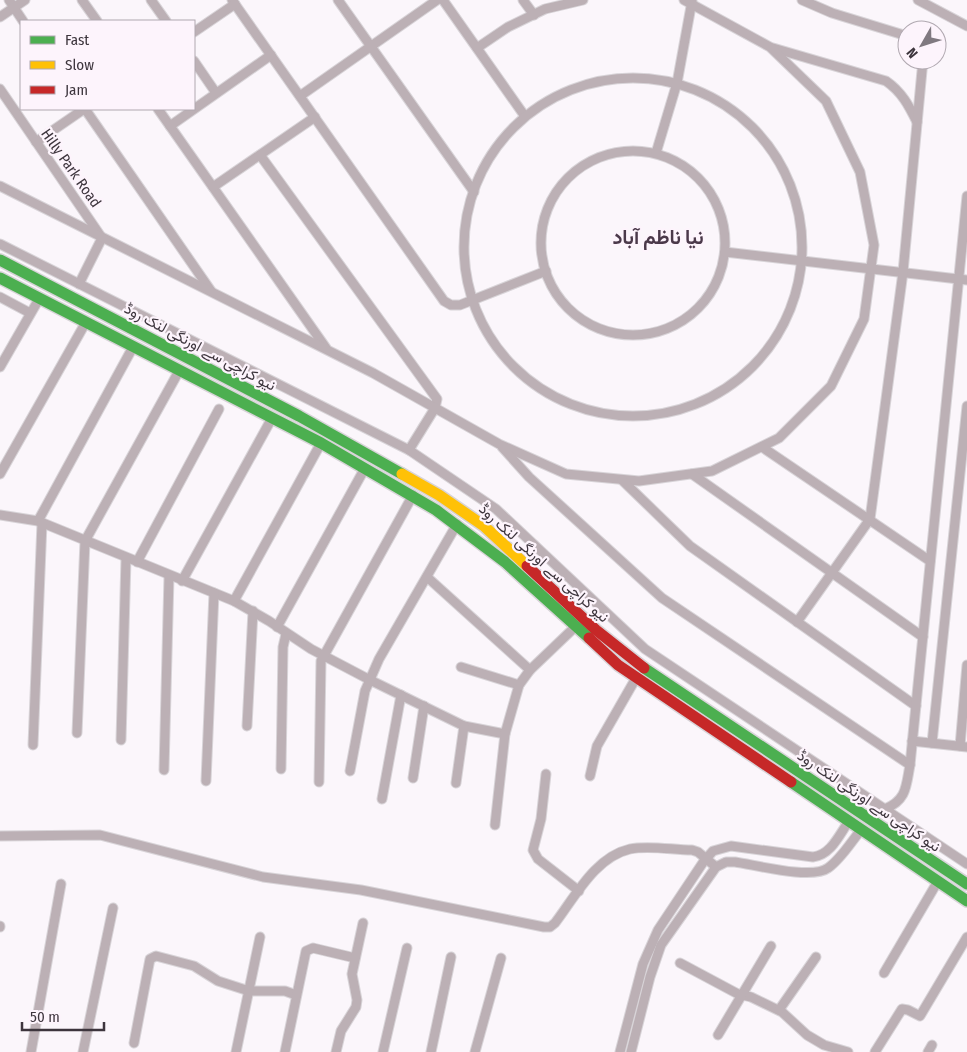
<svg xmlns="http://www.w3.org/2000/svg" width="967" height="1052" font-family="'Fira Sans Condensed',Vazirmatn,sans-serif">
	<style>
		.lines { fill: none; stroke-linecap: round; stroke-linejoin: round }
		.street-casing { stroke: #d8d4d8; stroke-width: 11 }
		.fast-casing { stroke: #d8d4d8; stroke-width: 14 }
		.slow-casing { stroke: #d8d4d8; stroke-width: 14 }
		.jam-casing { stroke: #d8d4d8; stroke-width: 14 }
		.street { stroke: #bcb0b5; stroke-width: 9 }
		.fast { stroke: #4caf50; stroke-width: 11 }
		.slow { stroke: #ffc107; stroke-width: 11 }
		.jam { stroke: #c62828; stroke-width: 11 }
		.labels { text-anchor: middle; stroke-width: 4.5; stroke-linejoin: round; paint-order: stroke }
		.street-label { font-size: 15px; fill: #3d353d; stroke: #fdf4fc }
		.district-label { font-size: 20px; font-weight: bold; fill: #4b394a; stroke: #fdf4fc }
	</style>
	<rect width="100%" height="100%" fill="#fbf6fb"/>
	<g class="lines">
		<g class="street-casing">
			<g id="street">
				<path d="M9,0L23,21"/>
				<path d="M82,0L97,21"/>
				<path d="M151,0L166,21"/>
				<path d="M232,0L444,301L451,305H460L546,271"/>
				<path d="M338,0L474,192"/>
				<path d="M443,0L524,115"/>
				<path d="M523,0L534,15"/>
				<path d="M802,0L832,13L907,36"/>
				<path d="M918,0L967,26"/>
				<path d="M0,17L25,0"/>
				<path d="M194,32L235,4"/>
				<path d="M477,48L508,27L545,9L583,0"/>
				<path d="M773,48L886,81C902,92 909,106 917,122"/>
				<path d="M194,61L216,93"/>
				<circle cx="633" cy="247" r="169"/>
				<path d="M0,89L102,238L79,284"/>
				<path d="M300,96L437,0"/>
				<path d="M85,109L211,291"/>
				<path d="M158,109L326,348"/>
				<path d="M170,126L271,55"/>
				<path d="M36,142L84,109"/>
				<circle cx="633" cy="243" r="92"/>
				<path d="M656,153L677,83L692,1"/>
				<path d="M260,155L437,399L435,408L409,450"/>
				<path d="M0,186L373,373L499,444L566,474L639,481L712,471L779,438L831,386L864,319L874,245L860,172L826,101L770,47L684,0"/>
				<path d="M213,187L315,117"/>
				<path d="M0,244L409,450L496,509L645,649L967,864"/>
				<path d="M725,252L967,280"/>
				<path d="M0,297L30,313"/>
				<path d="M0,367L39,299"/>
				<path d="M502,447L529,477L662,598L910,765"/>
				<path d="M762,447L930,561"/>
				<path d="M0,474L86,322"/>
				<path d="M692,474L923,637"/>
				<path d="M622,480L690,546L916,706"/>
				<path d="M0,515L38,521L234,601L269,621L311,649L370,680L464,726L505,734"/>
				<path d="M38,521L133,347"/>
				<path d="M137,562L219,409"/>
				<path d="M427,577L530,670"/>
				<path d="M182,581L272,418"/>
				<path d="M234,601L321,443"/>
				<path d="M797,622L870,519L903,272L923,60"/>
				<path d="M277,627L365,468"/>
				<path d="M461,667L519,685"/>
				<path d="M247,726L253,611"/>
				<path d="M77,733L85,541L179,371"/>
				<path d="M121,740L126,558"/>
				<path d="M912,741L967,747"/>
				<path d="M932,743L967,406"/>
				<path d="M33,745L42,523"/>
				<path d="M960,746L967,665"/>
				<path d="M281,769L283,647L286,634"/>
				<path d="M164,770L169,576"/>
				<path d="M350,771L365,691L379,659L457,524"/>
				<path d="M546,774L541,819L533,850L538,859L579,891"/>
				<path d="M590,776L597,746L636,678"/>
				<path d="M413,778L424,706"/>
				<path d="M206,781L214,593"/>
				<path d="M319,782L321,661L413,495"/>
				<path d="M456,783L464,726"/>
				<path d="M382,799L401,695"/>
				<path d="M885,809C907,800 906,786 910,765L967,196"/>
				<path d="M495,825L505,734L519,685L530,670L575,627"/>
				<path d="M0,836L100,835L263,877L361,890L544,927H550L555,923C575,897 595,857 630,849C649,845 673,850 692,850L698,852L716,867"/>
				<path d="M0,927V926"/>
				<path d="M680,963L738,994L751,997L782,1012L807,1035L824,1045L848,1052"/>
				<path d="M884,973L938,881"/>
				<path d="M779,1010L816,957"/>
				<path d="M718,1035L771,946"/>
				<path d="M134,1043L150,959L156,956L194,966L218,981L249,991H285L296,995"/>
				<path d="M31,1052L61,884"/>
				<path d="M83,1052L113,908"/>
				<path d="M236,1052L260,937"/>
				<path d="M285,1052L306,951L313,948L355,958"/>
				<path d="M336,1052L341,1031L356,1007L357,1000L352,974L363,923"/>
				<path d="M383,1052L407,948"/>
				<path d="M431,1052L451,957"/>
				<path d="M475,1052L501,958"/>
				<path d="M620,1052L643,964L658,930L704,861L713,851L731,846L813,857C831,855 839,835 849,821"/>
				<path d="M631,1052L650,977L661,945L716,867L726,862H735C756,865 812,880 828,868C841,859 851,842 861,830"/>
				<path d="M875,1052L902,1009L908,1010L920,1016L967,937"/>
				<path d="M928,1052L932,1045"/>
			</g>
		</g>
		<g class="fast-casing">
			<g id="fast">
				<path d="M0,260L299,416L402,474"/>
				<path d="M0,278L321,443L436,510L505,562L589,638"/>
				<path d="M644,668L967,884"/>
				<path d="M791,782L967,901"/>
			</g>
		</g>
		<g class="slow-casing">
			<path id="slow" d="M402,474L439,495L484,526L527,566"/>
		</g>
		<g class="jam-casing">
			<g id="jam">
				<path d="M527,566L596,630L644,668"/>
				<path d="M589,638L618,665L791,782"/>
			</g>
		</g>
		<use href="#street" class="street"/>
		<use href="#fast" class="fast"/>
		<use href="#slow" class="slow"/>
		<use href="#jam" class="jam"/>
	</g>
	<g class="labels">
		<g class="street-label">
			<text transform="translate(71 168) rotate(55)" y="5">Hilly Park Road</text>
			<text transform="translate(200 347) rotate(28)" y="5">نیو کراچی سے اورنگی لنک روڈ</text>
			<text transform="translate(544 563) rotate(42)" y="5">نیو کراچی سے اورنگی لنک روڈ</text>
			<text transform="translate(869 801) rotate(34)" y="5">نیو کراچی سے اورنگی لنک روڈ</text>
		</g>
		<g class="district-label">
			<text x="658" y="244">نیا ناظم آباد</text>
		</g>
	</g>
	<rect x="20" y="20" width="175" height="90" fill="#fdf4fc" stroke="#b0a8b0"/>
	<rect x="30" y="36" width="25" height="8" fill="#4caf50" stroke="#b0a8b0"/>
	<text x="65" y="45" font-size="15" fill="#3d353d">Fast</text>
	<rect x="30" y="61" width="25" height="8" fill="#ffc107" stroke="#b0a8b0"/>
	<text x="65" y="70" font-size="15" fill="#3d353d">Slow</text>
	<rect x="30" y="86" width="25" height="8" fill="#c62828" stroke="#b0a8b0"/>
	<text x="65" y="95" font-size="15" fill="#3d353d">Jam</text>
	<g transform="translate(922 45) rotate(231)"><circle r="24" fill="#fdf4fc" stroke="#b0a8b0"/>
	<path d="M0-4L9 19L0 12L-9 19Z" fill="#807980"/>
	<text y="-8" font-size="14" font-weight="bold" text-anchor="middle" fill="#3d353d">N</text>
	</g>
	<path d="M22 1022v8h82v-8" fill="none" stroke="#3d353d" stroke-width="2.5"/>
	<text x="30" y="1022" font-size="15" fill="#3d353d" stroke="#fdf4fc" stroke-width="4" paint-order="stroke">50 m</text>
</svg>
